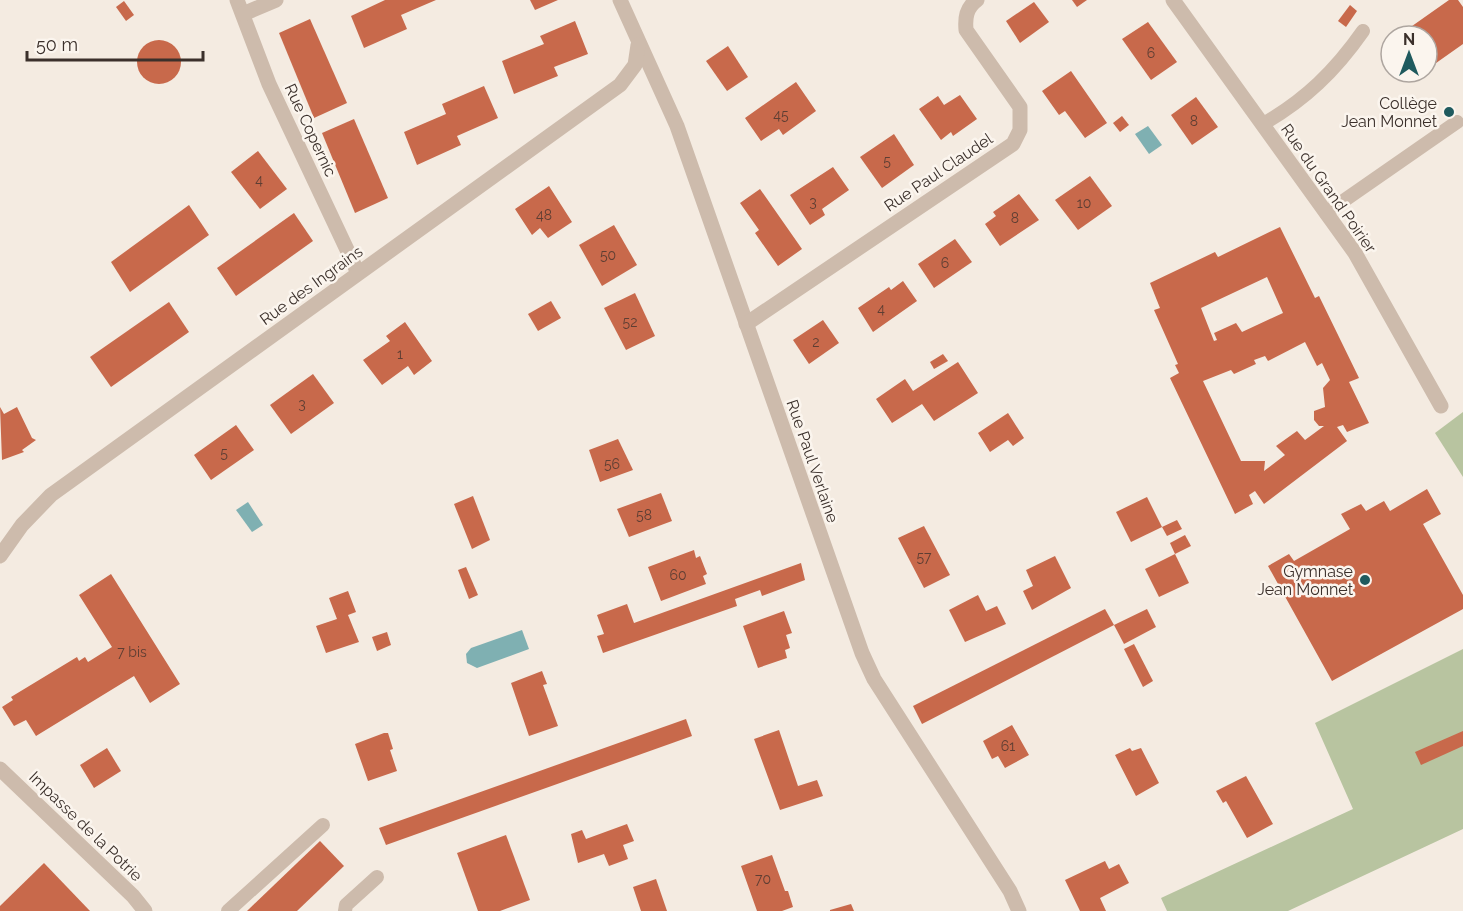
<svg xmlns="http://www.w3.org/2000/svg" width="1463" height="911" font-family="Raleway,sans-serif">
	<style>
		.green { fill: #b8c4a0 }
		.water { fill: #7fb0b2 }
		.building { fill: #c8694b; fill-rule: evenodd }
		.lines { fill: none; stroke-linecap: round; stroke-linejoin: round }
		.lane { stroke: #cdbbac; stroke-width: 14 }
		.street { stroke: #cdbbac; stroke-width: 15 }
		.poi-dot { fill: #1f5a5e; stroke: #fbf5ee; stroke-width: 2 }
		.labels { text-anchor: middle; stroke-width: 5; stroke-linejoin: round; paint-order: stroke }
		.number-label { font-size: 14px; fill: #5e3e33 }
		.poi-label { font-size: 16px; fill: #3b302b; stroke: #fbf5ee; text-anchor: end }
		.street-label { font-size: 16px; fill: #3b302b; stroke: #fbf5ee }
	</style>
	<rect width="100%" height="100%" fill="#f4ebe1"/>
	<g class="green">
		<path d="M1463,412V477L1435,433Z"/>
		<path d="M1463,649V829L1288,911H1167L1161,898L1353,809L1315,723Z"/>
	</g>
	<g class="water">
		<path d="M1148,126L1162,145L1149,154L1135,134Z"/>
		<path d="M248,502L263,525L252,532L236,510Z"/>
		<path d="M522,630L529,649L477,668L467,663L466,654L471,648Z"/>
	</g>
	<g class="building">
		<path d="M385,0H436L401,15L407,29L364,48L351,16Z"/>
		<path d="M530,0H558L535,10Z"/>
		<path d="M1072,0H1087L1077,7Z"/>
		<path d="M1449,0H1458L1463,7V44L1429,68L1427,36H1408L1405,31Z"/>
		<path d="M124,1L134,15L126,21L116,7Z"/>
		<path d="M1034,2L1049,22L1020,43L1006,21Z"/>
		<path d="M1350,5L1357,11L1346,27L1338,21Z"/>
		<path d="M310,19L347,103L314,118L279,33Z"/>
		<path d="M575,21L588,54L554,67L558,76L514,94L502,61L544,44L540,36Z"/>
		<path d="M1148,22L1177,62L1151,80L1122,39Z"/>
		<circle cx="159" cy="62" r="22"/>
		<path d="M728,46L748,77L727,91L706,61Z"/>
		<path d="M1071,71L1107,123L1085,138L1065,111L1059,115L1042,91Z"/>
		<path d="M796,82L816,111L783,135L779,129L761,141L745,118Z"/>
		<path d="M484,86L498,118L457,136L461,145L417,165L404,132L446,114L442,104Z"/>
		<path d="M960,95L977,119L953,136L951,132L941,140L919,109L938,96L944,105Z"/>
		<path d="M1196,97L1218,127L1192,145L1171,115Z"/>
		<path d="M1122,116L1129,125L1120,132L1113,123Z"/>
		<path d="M354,119L388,198L355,213L322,133Z"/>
		<path d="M894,134L914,165L882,188L860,157Z"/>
		<path d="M258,151L287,189L260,209L231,172Z"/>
		<path d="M833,167L849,190L822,209L825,215L810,225L790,195Z"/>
		<path d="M1090,176L1112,206L1078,230L1055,200Z"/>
		<path d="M549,186L572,222L548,238L540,228L532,235L515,209Z"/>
		<path d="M760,189L802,249L778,266L755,233L759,230L740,203Z"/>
		<path d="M1019,194L1039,220L1000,246L985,224L996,216L993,212Z"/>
		<path d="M189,205L209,235L130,292L111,262Z"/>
		<path d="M294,213L313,241L236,296L217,268Z"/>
		<path d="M614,225L637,265L602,286L579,245Z"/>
		<path d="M1280,227L1315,298L1319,296L1359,378L1349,382L1369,423L1347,432L1343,425L1337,427L1347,441L1264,504L1255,491L1249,495L1253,504L1235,514L1170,378L1179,373L1175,365L1178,364L1154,310L1160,308L1150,283L1215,252L1218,257ZM1267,277L1283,313L1242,332L1236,323L1214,333L1217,340L1214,341L1201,308ZM1305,342L1317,366L1322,363L1330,380L1323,388L1325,407L1314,411V420L1319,426H1324L1305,440L1297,431L1276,446L1285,455L1264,471L1265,461H1241L1203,381L1231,370L1234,374L1256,364L1254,360L1265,356L1268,361Z"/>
		<path d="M955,239L972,262L934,288L918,264Z"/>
		<path d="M903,281L917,301L873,332L858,308L889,287L891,290Z"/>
		<path d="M635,293L655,336L626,350L604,308Z"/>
		<path d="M551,301L561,318L538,331L528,314Z"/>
		<path d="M169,302L189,332L111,387L90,357Z"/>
		<path d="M823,320L839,343L809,364L793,340Z"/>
		<path d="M405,322L432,361L414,375L408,366L382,385L363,360L390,341L386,336Z"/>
		<path d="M943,354L948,361L934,369L930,362Z"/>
		<path d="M958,362L978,393L934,421L922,404L892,423L876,399L905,379L913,391Z"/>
		<path d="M313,374L334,403L291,434L270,405Z"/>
		<path d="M0,407L4,414L17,407L32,438L36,440L22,450L24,452L2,460Z"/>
		<path d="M1008,413L1024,438L1013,446L1008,440L990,452L978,433Z"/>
		<path d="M236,425L254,450L211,480L194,455Z"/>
		<path d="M618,439L633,470L600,482L589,450Z"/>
		<path d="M1427,489L1441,514L1423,524L1463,595V609L1332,681L1268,566L1289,554L1294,561L1350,529L1341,514L1361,504L1366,511L1384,501L1390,511Z"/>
		<path d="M661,493L672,521L629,537L617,509Z"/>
		<path d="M473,496L490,540L472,549L454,504Z"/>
		<path d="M1147,497L1162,527L1131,542L1116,512Z"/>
		<path d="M1177,520L1182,529L1167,536L1162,527Z"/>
		<path d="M924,526L950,575L924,588L898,538Z"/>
		<path d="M1185,535L1191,546L1175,554L1170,543Z"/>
		<path d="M694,550L696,558L700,556L707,574L703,576L706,584L661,601L648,567Z"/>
		<path d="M1175,554L1189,583L1159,597L1145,569Z"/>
		<path d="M1055,556L1071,588L1032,610L1023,591L1033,586L1026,570Z"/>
		<path d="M801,563L805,580L762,596L760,590L735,599L737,606L603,653L597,636L604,634L597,615L627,604L634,623Z"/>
		<path d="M466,567L478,595L469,599L458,570Z"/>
		<path d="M111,574L180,684L150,703L134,676L36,736L26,720L14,726L2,707L13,700L11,697L77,657L79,661L85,657L88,662L112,647L79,595Z"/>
		<path d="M348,591L356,612L348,615L359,642L326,653L316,626L337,619L329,598Z"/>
		<path d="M978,595L986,611L997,606L1006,624L965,642L949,610Z"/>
		<path d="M1105,609L1114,625L922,724L913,706Z"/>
		<path d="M1147,609L1156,627L1124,644L1114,625Z"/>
		<path d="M784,611L792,633L786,635L790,648L785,650L787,658L758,668L743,626Z"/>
		<path d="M387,632L391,645L377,651L372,637Z"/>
		<path d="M1134,644L1153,681L1143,687L1124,649Z"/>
		<path d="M542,671L547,684L543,685L558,726L529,736L511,683Z"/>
		<path d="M686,719L692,736L386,845L379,828Z"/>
		<path d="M1012,725L1029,755L1005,768L998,756L992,759L983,741Z"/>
		<path d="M779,730L798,786L817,780L823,796L780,810L754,739Z"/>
		<path d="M1463,731V746L1421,765L1415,752Z"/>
		<path d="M384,733H388L393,749L390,750L397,771L368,781L355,744Z"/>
		<path d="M107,748L121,771L94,788L80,765Z"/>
		<path d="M1130,748L1132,751L1141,748L1159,783L1136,796L1115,755Z"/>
		<path d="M1246,776L1273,824L1247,838L1226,801L1223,803L1216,791Z"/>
		<path d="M627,824L634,841L623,845L628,859L609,866L604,854L578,863L571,834L582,830L586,839Z"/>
		<path d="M506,835L530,900L500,911H478L457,853Z"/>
		<path d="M320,841L344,866L297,911H247Z"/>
		<path d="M772,855L785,891H788L793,907L782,911H757L741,866Z"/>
		<path d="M1105,861L1109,869L1119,864L1129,883L1100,898L1106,911H1080L1065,880Z"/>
		<path d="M44,863L90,911H0V906Z"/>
		<path d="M656,879L667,911H641L633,887Z"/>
		<path d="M851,904L854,911H830V910Z"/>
	</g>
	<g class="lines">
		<g class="lane">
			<path d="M1263,124C1305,100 1335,71 1363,31"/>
			<path d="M1326,213L1457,122"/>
			<path d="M228,911L323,825"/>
			<path d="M345,911L346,905L377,877"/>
		</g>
		<g class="street">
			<path d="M237,0L269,84L358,273"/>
			<path d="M620,0L677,126L862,653L874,679L1010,891L1019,911"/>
			<path d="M1173,0L1355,253L1441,406"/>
			<path d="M243,14L276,0"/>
			<path d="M746,324L1013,144L1020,130V107L966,30C965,18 966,8 977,0"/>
			<path d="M0,556L22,525L51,495L620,85L635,65L638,45"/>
			<path d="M0,769L133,896L145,911"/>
		</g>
	</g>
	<g class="poi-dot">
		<circle cx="1449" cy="112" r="6"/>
		<circle cx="1365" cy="580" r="6"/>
	</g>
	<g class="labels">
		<g class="number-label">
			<text x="1151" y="58">6</text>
			<text x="781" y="120">45</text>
			<text x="1194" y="126">8</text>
			<text x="887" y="166">5</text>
			<text x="259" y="185">4</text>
			<text x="813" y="207">3</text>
			<text x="1084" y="208">10</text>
			<text x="544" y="220">48</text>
			<text x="1015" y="223">8</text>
			<text x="608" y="260">50</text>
			<text x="945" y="268">6</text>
			<text x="881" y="314">4</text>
			<text x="630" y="327">52</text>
			<text x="816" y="347">2</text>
			<text x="400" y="359">1</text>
			<text x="302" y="409">3</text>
			<text x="224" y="458">5</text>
			<text x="612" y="469">56</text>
			<text x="644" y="520">58</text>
			<text x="924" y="562">57</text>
			<text x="678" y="580">60</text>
			<text x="132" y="657">7 bis</text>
			<text x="1008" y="751">61</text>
			<text x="763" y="884">70</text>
		</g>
		<g class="poi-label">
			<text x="1437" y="109">Collège<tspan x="1437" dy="18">Jean Monnet</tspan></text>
			<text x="1353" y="577">Gymnase<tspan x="1353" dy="18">Jean Monnet</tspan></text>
		</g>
		<g class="street-label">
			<text transform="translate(311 130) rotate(65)" y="6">Rue Copernic</text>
			<text transform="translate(938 172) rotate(-34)" y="6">Rue Paul Claudel</text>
			<text transform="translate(1329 188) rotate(55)" y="6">Rue du Grand Poirier</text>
			<text transform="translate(311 285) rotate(-36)" y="6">Rue des Ingrains</text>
			<text transform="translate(813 461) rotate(71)" y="6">Rue Paul Verlaine</text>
			<text transform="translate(86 826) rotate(44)" y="6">Impasse de la Potrie</text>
		</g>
	</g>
	<g transform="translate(1409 54)"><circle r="28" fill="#fbf5ee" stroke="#aea6a0" stroke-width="1.5"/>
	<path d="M0-4.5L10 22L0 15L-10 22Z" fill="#1f5a5e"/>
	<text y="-9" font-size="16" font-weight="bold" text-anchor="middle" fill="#3b302b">N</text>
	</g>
	<path d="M27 51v9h176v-9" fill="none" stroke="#3b302b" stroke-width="3"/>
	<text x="36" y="51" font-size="18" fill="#3b302b" stroke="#fbf5ee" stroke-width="4.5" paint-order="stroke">50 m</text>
</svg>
